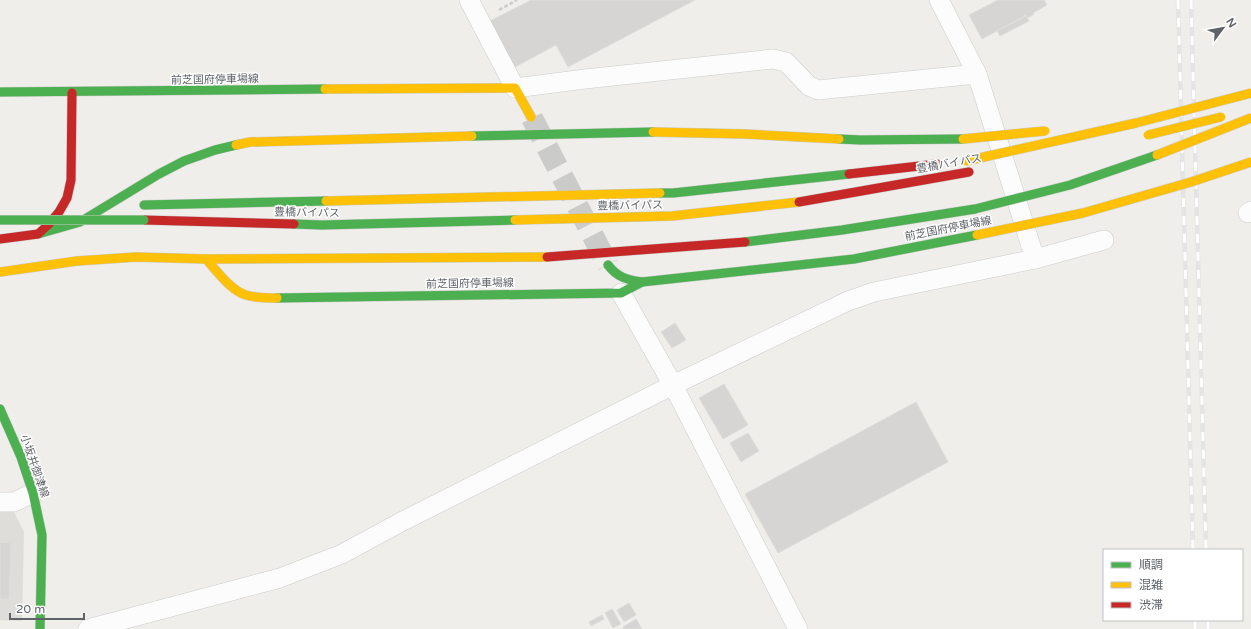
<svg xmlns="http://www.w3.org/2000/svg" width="1251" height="629" font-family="'Varela Round','Noto Sans JP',sans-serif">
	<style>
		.industrial { fill: #dfddda }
		.building { fill: #d6d5d3; stroke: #deddd9 }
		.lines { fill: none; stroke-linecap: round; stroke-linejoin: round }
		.secondary-tunnel { stroke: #cbcbca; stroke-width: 22; stroke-dasharray: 22 11; stroke-linecap: butt }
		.street-casing { stroke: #cbcccc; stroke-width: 20 }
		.fast-casing { stroke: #cacacb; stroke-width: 10 }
		.slow-casing { stroke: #cacacb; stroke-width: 10 }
		.jam-casing { stroke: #cacacb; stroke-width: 10 }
		.path { stroke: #cacfcc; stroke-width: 2.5; stroke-dasharray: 4 2; stroke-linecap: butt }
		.street { stroke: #fdfcfc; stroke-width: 19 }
		.fast { stroke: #4caf50; stroke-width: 9 }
		.slow { stroke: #ffc107; stroke-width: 9 }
		.jam { stroke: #c62828; stroke-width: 9 }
		.rail-casing { stroke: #e4e4e4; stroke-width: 4.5 }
		.rail { stroke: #fff; stroke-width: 3; stroke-dasharray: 9; stroke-linecap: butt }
		.fast-bridge-casing { stroke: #cacacb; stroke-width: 10; stroke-linecap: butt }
		.slow-bridge-casing { stroke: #cacacb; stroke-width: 10; stroke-linecap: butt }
		.fast-bridge { stroke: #4caf50; stroke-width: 9 }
		.slow-bridge { stroke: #ffc107; stroke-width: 9 }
		.labels { text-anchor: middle; stroke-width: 3; stroke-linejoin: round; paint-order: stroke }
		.street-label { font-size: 11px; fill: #5f6368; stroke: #fff }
	</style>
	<rect width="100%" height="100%" fill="#efeeea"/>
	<path class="industrial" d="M0,508H12L24,532L22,621L0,620Z"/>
	<g class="building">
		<path d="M531,0H695L568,67L556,45L515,67L490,21Z"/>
		<path d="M998,0H1044L1047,5L1033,13L1034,14L1028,18L1026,15L982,39L969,15Z"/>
		<path d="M1026,16L1029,21L1000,36L997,31Z"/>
		<path d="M675,323L686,340L672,348L661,332Z"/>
		<path d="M724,384L748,425L723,439L699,398Z"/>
		<path d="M916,402L948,462L778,553L745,494Z"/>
		<path d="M748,433L759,451L741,462L730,443Z"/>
		<path d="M0,542L11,543L9,599H0Z"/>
		<path d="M629,603L636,615L624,622L617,610Z"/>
		<path d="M612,609L621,624L613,628L605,613Z"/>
		<path d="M602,615L604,619L591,626L589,622Z"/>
		<path d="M636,619L642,629H624L623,627Z"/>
	</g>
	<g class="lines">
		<path class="secondary-tunnel" d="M532,118L608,265"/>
		<g class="street-casing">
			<g id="street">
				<path d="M939,0L977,74"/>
				<path d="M1248,213L1251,211"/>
				<path d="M1035,259L1104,240"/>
				<path d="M621,293L673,385L798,629"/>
				<path d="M0,502H14L33,493"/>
				<path d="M88,629L280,578L342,554L401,522L673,385L848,301L874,292L1035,259L977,74L818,90L809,86L786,62L773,59L585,79L515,88L469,0"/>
			</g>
		</g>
		<g class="fast-casing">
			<g id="fast">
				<path d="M0,92L325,89"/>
				<path d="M472,136L653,132"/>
				<path d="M839,139L861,140L963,139"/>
				<path d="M660,193H673L849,174"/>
				<path d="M144,205L326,201"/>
				<path d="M294,224L322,225L515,220"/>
				<path d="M38,234L80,222L159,174L184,161L215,150L236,145"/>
				<path d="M745,242L842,230L975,209"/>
				<path d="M608,265C617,277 627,280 642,282L854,259L977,235"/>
				<path d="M277,298L621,293L642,282"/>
				<path d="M0,409L21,457L33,493L42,535L40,629"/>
			</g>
		</g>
		<g class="slow-casing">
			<g id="slow">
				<path d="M325,89L515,88L531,117"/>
				<path d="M653,132L745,134L839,139"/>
				<path d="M236,145L250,142L472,136"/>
				<path d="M326,201L660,193"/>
				<path d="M515,220L672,216L799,202"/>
				<path d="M206,259L547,257"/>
				<path d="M0,272L77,261L136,257L206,259C216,270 231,291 246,295C256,298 267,298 277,298"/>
			</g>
		</g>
		<g class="jam-casing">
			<g id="jam">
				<path d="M849,174L937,164"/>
				<path d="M799,202L969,172"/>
				<path d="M144,220L294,224"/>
				<path d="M0,239L38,234L48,225L59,212L67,198L71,180L72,93"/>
				<path d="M547,257L745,242"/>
			</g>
		</g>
		<path class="path" d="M499,10L517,0"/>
		<use href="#street" class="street"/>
		<use href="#fast" class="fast"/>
		<use href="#slow" class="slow"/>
		<use href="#jam" class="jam"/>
		<g class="rail-casing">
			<g id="rail">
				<path d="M1178,0L1193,550"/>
				<path d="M1191,0L1206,550"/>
				<path d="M1195,620V629"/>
				<path d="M1208,620V629"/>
			</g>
		</g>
		<use href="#rail" class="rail"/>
		<g class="fast-bridge-casing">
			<g id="fast-bridge">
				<path d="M975,209L1070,185L1157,155"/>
				<path d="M0,220H144"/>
			</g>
		</g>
		<g class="slow-bridge-casing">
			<g id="slow-bridge">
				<path d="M1148,135L1221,117"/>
				<path d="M963,139L1045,131"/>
				<path d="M1157,155L1251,118"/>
				<path d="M966,161L1136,123L1251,93"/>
				<path d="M977,235L1083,213L1191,182L1251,162"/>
			</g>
		</g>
		<use href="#fast-bridge" class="fast-bridge"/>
		<use href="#slow-bridge" class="slow-bridge"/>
	</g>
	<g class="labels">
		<g class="street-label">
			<text transform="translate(215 79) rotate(-1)" y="4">前芝国府停車場線</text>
			<text transform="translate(949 163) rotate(-10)" y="4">豊橋バイパス</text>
			<text transform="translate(630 205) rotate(-1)" y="4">豊橋バイパス</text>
			<text transform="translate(307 212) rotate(1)" y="4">豊橋バイパス</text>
			<text transform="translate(948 228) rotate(-11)" y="4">前芝国府停車場線</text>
			<text transform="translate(470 283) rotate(-1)" y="4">前芝国府停車場線</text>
			<text transform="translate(35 466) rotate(71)" y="4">小坂井御津線</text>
		</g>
	</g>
	<rect x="1103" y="549" width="140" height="72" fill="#ffffff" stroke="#bfc1c3"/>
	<rect x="1111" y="562" width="20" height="6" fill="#4caf50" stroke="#bfc1c3"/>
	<text x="1139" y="569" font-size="12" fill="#5f6368">順調</text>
	<rect x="1111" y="582" width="20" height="6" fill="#ffc107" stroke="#bfc1c3"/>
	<text x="1139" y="589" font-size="12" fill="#5f6368">混雑</text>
	<rect x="1111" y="602" width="20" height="6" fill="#c62828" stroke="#bfc1c3"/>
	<text x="1139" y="609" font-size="12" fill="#5f6368">渋滞</text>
	<g transform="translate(1223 28) rotate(58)" stroke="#ffffff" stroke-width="3" paint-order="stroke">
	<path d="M0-3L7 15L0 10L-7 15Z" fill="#5f6368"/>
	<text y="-6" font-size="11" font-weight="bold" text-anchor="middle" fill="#5f6368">N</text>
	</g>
	<path d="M10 613v6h74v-6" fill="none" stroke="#5f6368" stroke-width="2"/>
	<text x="16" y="613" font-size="12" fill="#5f6368" stroke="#ffffff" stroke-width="3" paint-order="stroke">20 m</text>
</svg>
